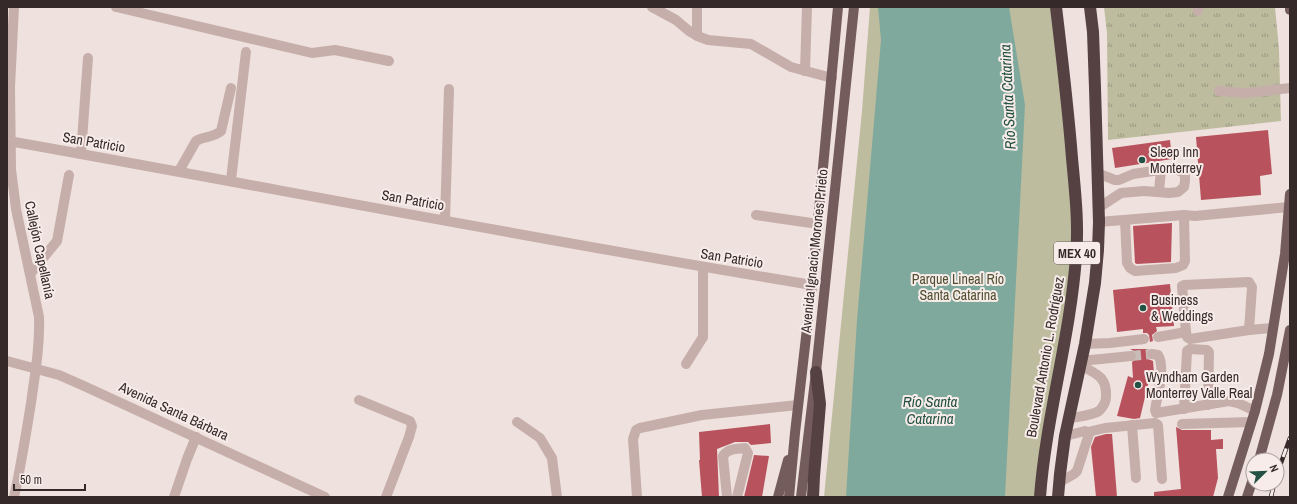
<svg xmlns="http://www.w3.org/2000/svg" width="1297" height="504" font-family="'Archivo Narrow',sans-serif">
	<style>
		.grass { fill: url(#grass-tufts) }
		.park { fill: #bdbc9f }
		.water { fill: #7fa99c }
		.building { fill: #b8525d }
		.lines { fill: none; stroke-linecap: round; stroke-linejoin: round }
		.minor-tunnel { stroke: #cabcb9; stroke-width: 10; stroke-dasharray: 10 5; stroke-linecap: butt }
		.minor { stroke: #c6aeab; stroke-width: 10 }
		.major { stroke: #755c5c; stroke-width: 10 }
		.highway { stroke: #554142; stroke-width: 12 }
		.rail-casing { stroke: #352929; stroke-width: 4.5 }
		.rail { stroke: #f7ece9; stroke-width: 3; stroke-dasharray: 9; stroke-linecap: butt }
		.poi-dot { fill: #235144; stroke: #f7ece9; stroke-width: 1.5 }
		.labels { text-anchor: middle; stroke-width: 4; stroke-linejoin: round; paint-order: stroke }
		.shield { fill: #f7ece9; stroke: #6f6463; stroke-width: 1 }
		.shield-label { font-size: 13px; font-weight: bold; fill: #352929 }
		.street-label { font-size: 14px; fill: #352929; stroke: #f7ece9 }
		.poi-label { font-size: 14px; fill: #352929; stroke: #f7ece9; text-anchor: start }
		.park-label { font-size: 14px; fill: #505030; stroke: #f7ece9 }
		.water-label { font-size: 15px; font-style: italic; fill: #235144; stroke: #f7ece9 }
	</style>
	<defs>
		<pattern id="grass-tufts" width="24" height="20" patternUnits="userSpaceOnUse"><rect width="24" height="20" fill="#bdbc9f"/><path d="M3 7l-1-3M5 7V3M7 7l1-3M15 17l-1-3M17 17v-4M19 17l1-3" fill="none" stroke="#9a9982"/></pattern>
	</defs>
	<rect width="100%" height="100%" fill="#efe1dd"/>
	<path class="grass" d="M1104,7H1275L1279,49L1281,121L1108,140L1107,33Z"/>
	<path class="park" d="M870,7H1056L1076,248L1038,497H824L862,111Z"/>
	<path class="water" d="M878,7H1009L1025,105L1005,497H846L857,320L881,40Z"/>
	<g class="building">
		<path d="M1268,130L1272,174L1260,176L1261,195L1201,200L1196,137Z"/>
		<path d="M1170,140L1172,159L1115,168L1112,148Z"/>
		<path d="M1172,223L1171,262L1137,264L1135,263L1133,226Z"/>
		<path d="M1170,284L1174,326L1156,327L1157,331L1152,335L1153,341L1150,342L1149,335L1147,333H1143V329L1117,332L1113,290Z"/>
		<path d="M1130,349H1148L1146,353V356L1148,359L1153,361L1154,373L1150,376L1140,418L1134,419L1117,416L1128,376L1133,378L1132,362L1137,358L1136,352Z"/>
		<path d="M770,424L771,443L751,445L748,442H735L717,449L719,497H702L699,460H700L699,432Z"/>
		<path d="M1176,427L1182,430H1211V440L1223,439V449H1216L1218,478L1213,497H1154V492L1181,489Z"/>
		<path d="M1106,434H1112L1117,497H1096L1091,447L1095,437Z"/>
		<path d="M754,455L769,456L762,497H744Z"/>
	</g>
	<g class="lines">
		<path class="minor-tunnel" d="M1131,356L1152,354"/>
		<g class="minor">
			<path d="M14,7L10,87L11,169L16,209L39,317C40,346 35,374 31,403C26,434 21,466 14,497"/>
			<path d="M116,7L312,53L335,50L389,61"/>
			<path d="M652,7L676,20L689,31L700,37L708,40L751,44L791,67L832,78"/>
			<path d="M1198,7V11"/>
			<path d="M697,36V7"/>
			<path d="M805,71L807,7"/>
			<path d="M1219,91L1247,93L1290,88"/>
			<path d="M9,141C277,189 544,241 812,285"/>
			<path d="M81,154L88,58"/>
			<path d="M179,171L196,141C204,136 213,138 221,131L231,88"/>
			<path d="M1097,173L1115,180H1119L1133,174L1173,168L1182,172L1185,175V181L1184,187L1178,192L1169,193L1144,191L1121,193L1098,208"/>
			<path d="M231,180L246,52"/>
			<path d="M1159,191L1161,170"/>
			<path d="M756,215L818,224"/>
			<path d="M445,220L449,89"/>
			<path d="M1125,220L1127,263L1130,268L1135,271L1176,268L1183,265L1185,261L1184,215"/>
			<path d="M1099,222L1184,215L1195,216L1289,207"/>
			<path d="M30,274L57,241L69,175"/>
			<path d="M1186,332L1182,286L1184,285L1249,282L1252,287L1249,330"/>
			<path d="M1158,337L1186,332L1187,337L1190,339L1249,330L1273,328"/>
			<path d="M1085,344L1110,343L1144,339"/>
			<path d="M1152,354L1158,355C1166,367 1157,396 1155,410L1156,413L1229,401L1238,403L1255,411"/>
			<path d="M7,361L59,375L84,386L325,497"/>
			<path d="M1081,361L1131,356"/>
			<path d="M686,364L703,337V267"/>
			<path d="M359,400L410,421L412,426L409,437L386,497"/>
			<path d="M1184,409L1187,351L1190,349L1207,350L1209,352L1208,405"/>
			<path d="M1068,419C1076,417 1093,415 1099,411C1103,407 1106,402 1106,397C1107,376 1096,374 1080,365"/>
			<path d="M517,422L540,438L552,458L557,497"/>
			<path d="M1182,424L1251,422"/>
			<path d="M1132,425L1136,478"/>
			<path d="M1088,432L1105,428L1155,423L1158,425L1162,479"/>
			<path d="M1060,482L1074,474L1077,471L1089,434L1085,431L1065,436"/>
			<path d="M174,497L187,459L196,437"/>
			<path d="M637,497L633,439L636,430L640,428L702,415L798,405"/>
			<path d="M727,497L723,456C728,448 737,449 745,448L748,453L737,497"/>
		</g>
		<g class="major">
			<path d="M1290,7V10"/>
			<path d="M1259,460L1277,395L1290,330"/>
			<path d="M778,497L788,460"/>
			<path d="M789,497L795,433L812,285L838,7"/>
			<path d="M801,497L816,372L854,7"/>
			<path d="M1228,497L1255,411L1269,354L1285,254L1290,194"/>
			<path d="M1247,497L1253,479"/>
		</g>
		<g class="highway">
			<path d="M813,497L814,476L820,404L816,372"/>
			<path d="M1040,497C1046,416 1070,339 1076,257C1079,224 1075,191 1072,158C1068,107 1062,57 1056,7"/>
			<path d="M1058,497L1060,474L1065,436L1085,344L1095,283L1098,250L1099,222L1095,88L1093,32L1090,7"/>
		</g>
		<g class="rail-casing">
			<g id="rail">
				<path d="M1277,474L1290,438"/>
				<path d="M1271,497L1274,484"/>
			</g>
		</g>
		<use href="#rail" class="rail"/>
	</g>
	<g class="poi-dot">
		<circle cx="1142" cy="160" r="4"/>
		<circle cx="1143" cy="308" r="4"/>
		<circle cx="1138" cy="385" r="4"/>
	</g>
	<g class="labels">
		<rect class="shield" x="1054" y="242" width="46" height="22" rx="3"/>
		<g class="shield-label">
			<text x="1077" y="258">MEX 40</text>
		</g>
		<g class="street-label">
			<text transform="translate(94 142) rotate(10)" y="5">San Patricio</text>
			<text transform="translate(413 200) rotate(10)" y="5">San Patricio</text>
			<text transform="translate(40 250) rotate(78)" y="5">Callejón Capellanía</text>
			<text transform="translate(814 251) rotate(-84)" y="5">Avenida Ignacio Morones Prieto</text>
			<text transform="translate(732 258) rotate(9)" y="5">San Patricio</text>
			<text transform="translate(1045 357) rotate(-80)" y="5">Boulevard Antonio L. Rodríguez</text>
			<text transform="translate(174 411) rotate(25)" y="5">Avenida Santa Bárbara</text>
		</g>
		<g class="poi-label">
			<text x="1150" y="157">Sleep Inn<tspan x="1150" dy="16">Monterrey</tspan></text>
			<text x="1151" y="305">Business<tspan x="1151" dy="16">&amp; Weddings</tspan></text>
			<text x="1146" y="382">Wyndham Garden<tspan x="1146" dy="16">Monterrey Valle Real</tspan></text>
		</g>
		<g class="park-label">
			<text x="958" y="284">Parque Lineal Río<tspan x="958" dy="16">Santa Catarina</tspan></text>
		</g>
		<g class="water-label">
			<text transform="translate(1008 97) rotate(-93)" y="5">Río Santa Catarina</text>
			<text x="930" y="407">Río Santa<tspan x="930" dy="17">Catarina</tspan></text>
		</g>
	</g>
	<rect width="1297" height="504" fill="none" stroke="#352929" stroke-width="16"/>
	<g transform="translate(1265 472) rotate(67)"><circle r="19" fill="#f7ece9" stroke="#a99e9c"/>
	<path d="M0-3L7 15L0 10L-7 15Z" fill="#235144"/>
	<text y="-6" font-size="11" font-weight="bold" text-anchor="middle" fill="#352929">N</text>
	</g>
	<path d="M14 484v6h71v-6" fill="none" stroke="#352929" stroke-width="2"/>
	<text x="20" y="484" font-size="12" fill="#352929" stroke="#f7ece9" stroke-width="3" paint-order="stroke">50 m</text>
</svg>
